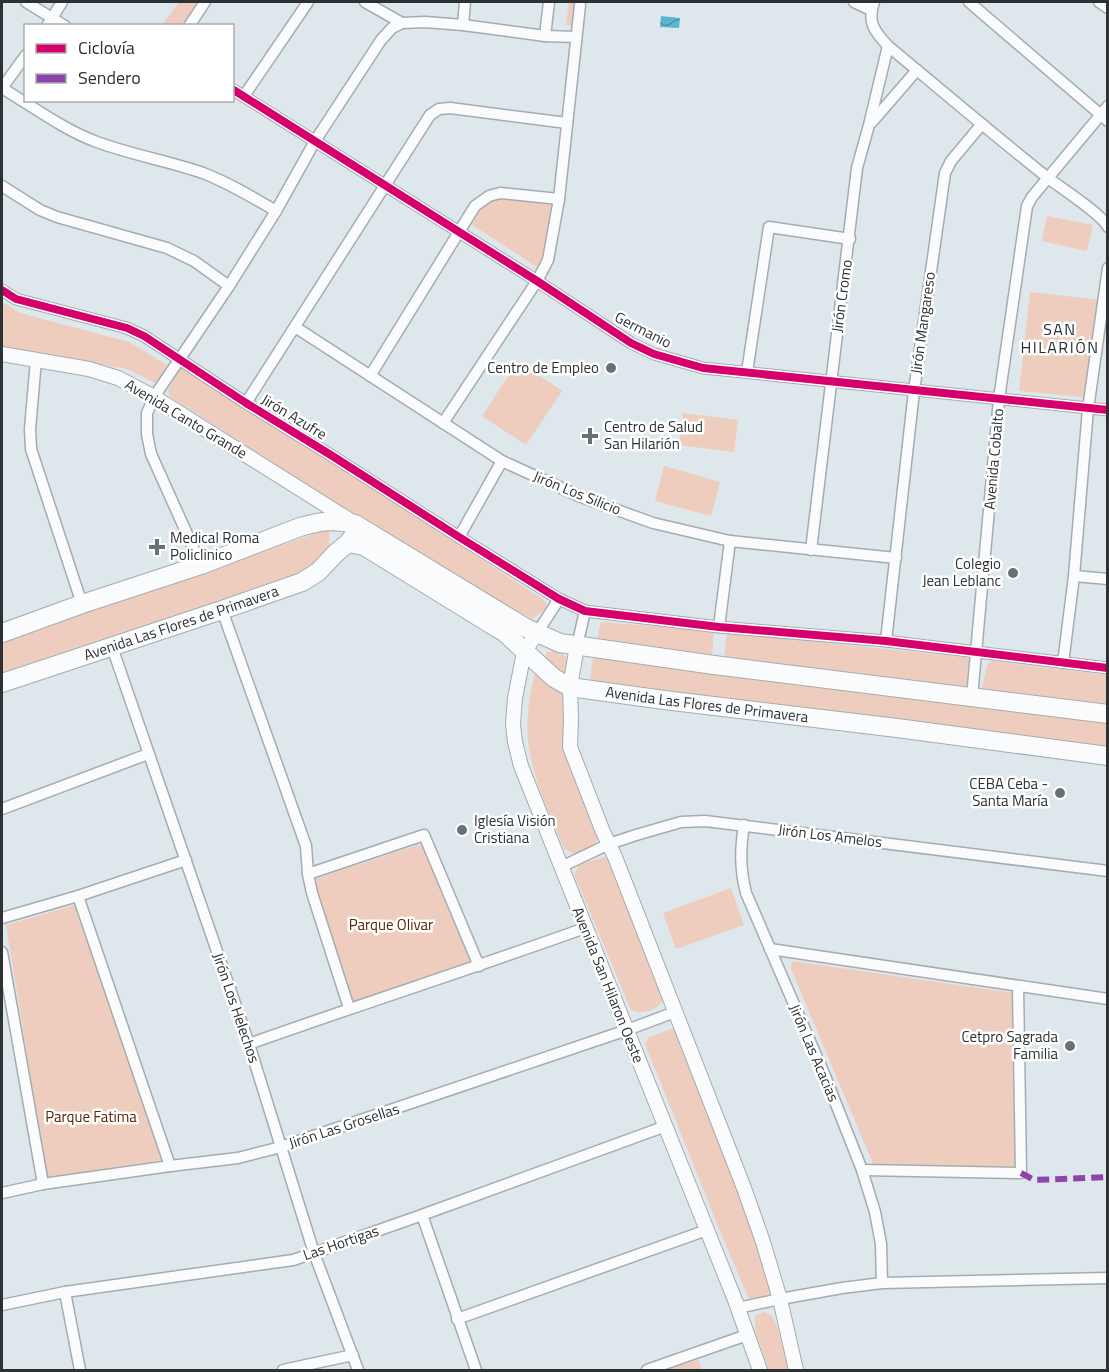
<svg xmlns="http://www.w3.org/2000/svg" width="1109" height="1372" font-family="'Titillium Web',sans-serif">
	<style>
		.green { fill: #eecdbe }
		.water { fill: url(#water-waves) }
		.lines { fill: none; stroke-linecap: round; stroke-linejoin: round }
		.minor-casing { stroke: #a5acaf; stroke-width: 13 }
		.tertiary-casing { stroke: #a5acaf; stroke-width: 16 }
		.primary-casing { stroke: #a5acaf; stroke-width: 20 }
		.minor { stroke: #fafbfc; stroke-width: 10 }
		.tertiary { stroke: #fafbfc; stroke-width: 14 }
		.primary { stroke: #fafbfc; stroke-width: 18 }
		.quiet { stroke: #8e44ad; stroke-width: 6; stroke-dasharray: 12 6; stroke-linecap: butt }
		.cycleway-casing { stroke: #fff; stroke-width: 11 }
		.cycleway { stroke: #d6006c; stroke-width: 8 }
		.poi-dot { fill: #6a7174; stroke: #fff; stroke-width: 2 }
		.labels { text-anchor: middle; stroke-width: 5; stroke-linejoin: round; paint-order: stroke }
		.street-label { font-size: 15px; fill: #2c3234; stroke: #fff }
		.poi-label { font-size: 15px; fill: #2c3234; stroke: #fff; text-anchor: end }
		.park-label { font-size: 15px; fill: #5b2506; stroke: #fff }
		.neighbourhood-label { font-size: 16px; letter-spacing: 1.5px; fill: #1f2c31; stroke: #fff }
	</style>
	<defs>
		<pattern id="water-waves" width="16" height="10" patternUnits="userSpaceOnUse" patternTransform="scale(1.5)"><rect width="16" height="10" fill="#5ab6d3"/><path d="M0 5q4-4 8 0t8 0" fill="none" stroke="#4b95ac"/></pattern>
	</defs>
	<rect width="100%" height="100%" fill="#dee7eb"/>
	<g class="green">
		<path d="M179,2H197L183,25H162Z"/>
		<path d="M569,2H585L582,26L566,25Z"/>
		<path d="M496,198L562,202L545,263L537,267L471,224L486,202Z"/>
		<path d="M1047,216L1093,225L1087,251L1042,241Z"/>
		<path d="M1030,292L1101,300L1092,398L1019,391Z"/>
		<path d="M2,302L20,313L129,342L167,365L157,384L127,369L2,347Z"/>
		<path d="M518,361L562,391L526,445L482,416Z"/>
		<path d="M187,366L544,600L548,607L532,619L426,561L169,396L168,390L181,368Z"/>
		<path d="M683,413L738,420L734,452L679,445Z"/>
		<path d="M664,466L720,482L711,516L655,501Z"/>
		<path d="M328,529C335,556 319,562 299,575L2,676V642Z"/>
		<path d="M601,622L714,631L712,658L596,643Z"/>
		<path d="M727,633L965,657L969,660L967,682L964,689L724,659Z"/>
		<path d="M555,650L568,658L571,666L565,676L545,659L547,652Z"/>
		<path d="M593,657L1107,720V751L589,686Z"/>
		<path d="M992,661L1107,675V708L986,693L982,688L987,665Z"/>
		<path d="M535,673L566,695L568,715L599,836C593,849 588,850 575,854L564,849C551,816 534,782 529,747C525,722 529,697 535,673Z"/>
		<path d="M418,845L425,846L472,965L354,1003L314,889L312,880Z"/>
		<path d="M604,857L608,858L665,998C655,1011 647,1015 631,1010L574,874L579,865Z"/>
		<path d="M731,888L744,925L676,949L663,913Z"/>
		<path d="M75,905L162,1160L47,1178L6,925Z"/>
		<path d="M792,961L1014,993L1017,1166H874L791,969Z"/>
		<path d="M674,1028L679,1031L740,1186L772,1291L769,1296L756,1300L749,1299L719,1229L645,1044L649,1037Z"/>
		<path d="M764,1312L771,1315L776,1323L789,1370H769L755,1331V1316Z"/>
		<path d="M698,1360L702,1370H664Z"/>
	</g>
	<path class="water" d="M661,16L680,18L679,28L660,27Z"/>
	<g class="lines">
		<g class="minor-casing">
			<g id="minor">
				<path d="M26,2L65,26"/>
				<path d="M365,2L402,23L425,22L463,25L545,36L576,37"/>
				<path d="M854,2L871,10"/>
				<path d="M874,2C867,22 874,31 888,46C941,90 994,135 1048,178C1061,188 1102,214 1108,227"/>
				<path d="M969,2L1108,121"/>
				<path d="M1099,2L1108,8"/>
				<path d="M463,25L465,2"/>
				<path d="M47,26L62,2"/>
				<path d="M189,26L205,2"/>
				<path d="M545,36L549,2"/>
				<path d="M2,88C32,106 64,130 97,142C132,155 169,161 203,173C229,183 252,197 276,211"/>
				<path d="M2,88L26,55"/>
				<path d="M232,89L537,281L631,343L654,354L703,368L1108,410"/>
				<path d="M244,96L308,2"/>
				<path d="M872,122L917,70"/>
				<path d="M2,186L40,210L57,217L167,248L194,261L229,286"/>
				<path d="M2,290L16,299L127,328L144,336L246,403L334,457L459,537L559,599L585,611L719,627L886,641L1108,668"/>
				<path d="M295,327L502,461L581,497L653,523L730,541L896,558"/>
				<path d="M36,360L30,429L31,449L82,604"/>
				<path d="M747,372L769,227L850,239"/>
				<path d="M370,376L475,206L489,196L500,193L559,199"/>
				<path d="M246,403L430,115L439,109L450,108L567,123"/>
				<path d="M443,423L537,281L548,260L559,199L580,5"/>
				<path d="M459,537L502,461"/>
				<path d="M811,550L857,168L869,125L888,46"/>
				<path d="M201,565L151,454L147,434V413L154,397L229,286L276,211L315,141L381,40L392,28L402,23"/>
				<path d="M1074,576L1108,579"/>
				<path d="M222,610L306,846L308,874L312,893L349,1008"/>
				<path d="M719,627L730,541"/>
				<path d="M537,633L559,599"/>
				<path d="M886,641L914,391L945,173L951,161L982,124"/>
				<path d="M577,646L585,611"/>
				<path d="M112,647L249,1044L314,1253L358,1370"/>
				<path d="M1063,663L1074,576L1088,409L1108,268"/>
				<path d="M972,697L999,399L1027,206L1032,197L1108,106"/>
				<path d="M2,809L148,754"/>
				<path d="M744,825C740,850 740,869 746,893L825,1076L862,1170L875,1212L881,1244L882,1283"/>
				<path d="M561,867L609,844L636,835L681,822L705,821L1108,871"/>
				<path d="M308,874L424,835L479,966"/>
				<path d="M78,896L170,1166"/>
				<path d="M2,918L78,896L186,860"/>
				<path d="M770,949L1108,999"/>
				<path d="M2,952L43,1184"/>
				<path d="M249,1044C361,1004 474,968 585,928"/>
				<path d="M862,1170L1021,1173L1018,986"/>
				<path d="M2,1193L43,1184L170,1166L238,1158L281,1147L627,1030L675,1012"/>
				<path d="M422,1215L476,1370"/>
				<path d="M65,1292L80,1370"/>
				<path d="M2,1305L65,1292L293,1260L314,1253L422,1215L666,1126"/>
				<path d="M738,1308L780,1299L842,1288L882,1283L1108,1278"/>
				<path d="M457,1319L707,1230"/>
				<path d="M283,1370L353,1355"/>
				<path d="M647,1370L747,1335"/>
			</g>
		</g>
		<g class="tertiary-casing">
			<g id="tertiary">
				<path d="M2,354L89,369L118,378L154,397L351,521"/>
				<path d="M537,633L524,652L515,698L513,724L515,742L521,766L735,1300L760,1370"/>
				<path d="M577,646L570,687L571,720L570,747L603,832L615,857L744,1188L763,1242L780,1299L796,1370"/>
			</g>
		</g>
		<g class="primary-casing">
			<g id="primary">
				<path id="s1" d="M348,543L364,546L497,628L504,632L554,678L570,687L664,700L897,728L1108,756"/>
				<path d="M2,633L82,604L201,565L300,527C321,521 334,519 355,524L526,628L560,643L714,665L1108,714"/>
				<path id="s2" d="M2,683L222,610L302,582L318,572L336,553L348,543L355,534"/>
			</g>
		</g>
		<use href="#minor" class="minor"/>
		<use href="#tertiary" class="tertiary"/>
		<use href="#primary" class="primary"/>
		<path class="quiet" d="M1021,1173L1034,1180L1108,1177"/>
		<g class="cycleway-casing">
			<g id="cycleway">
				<path d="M232,89L537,281L631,343L654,354L703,368L1108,410"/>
				<path d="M2,290L16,299L127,328L144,336L246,403L334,457L459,537L559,599L585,611L719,627L886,641L1108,668"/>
			</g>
		</g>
		<use href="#cycleway" class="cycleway"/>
	</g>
	<g class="poi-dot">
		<circle cx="611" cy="368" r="6"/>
		<path d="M587 427h6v6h6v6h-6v6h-6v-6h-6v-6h6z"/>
		<path d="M154 538h6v6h6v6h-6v6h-6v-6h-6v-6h6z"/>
		<circle cx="1013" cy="573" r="6"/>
		<circle cx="1060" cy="793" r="6"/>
		<circle cx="462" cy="830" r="6"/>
		<circle cx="1070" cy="1046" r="6"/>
	</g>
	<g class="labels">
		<g class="street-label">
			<text transform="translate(842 296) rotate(-82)" y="5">Jirón Cromo</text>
			<text transform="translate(923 323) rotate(-82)" y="5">Jirón Mangareso</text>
			<text transform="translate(643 330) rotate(27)" y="5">Germanio</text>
			<text transform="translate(294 417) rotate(31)" y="5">Jirón Azufre</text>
			<text transform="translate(186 419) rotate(31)" y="5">Avenida Canto Grande</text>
			<text transform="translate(994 459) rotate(-85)" y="5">Avenida Cobalto</text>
			<text transform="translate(577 493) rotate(22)" y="5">Jirón Los Silicio</text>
			<text dy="5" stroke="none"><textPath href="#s2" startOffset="189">Avenida Las Flores de Primavera</textPath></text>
			<text dy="5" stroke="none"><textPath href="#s1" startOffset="405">Avenida Las Flores de Primavera</textPath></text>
			<text transform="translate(830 836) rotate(7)" y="5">Jirón Los Amelos</text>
			<text transform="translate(608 985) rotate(68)" y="5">Avenida San Hilaron Oeste</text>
			<text transform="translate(236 1008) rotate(71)" y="5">Jirón Los Helechos</text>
			<text transform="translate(814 1053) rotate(67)" y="5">Jirón Las Acacias</text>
			<text transform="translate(344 1126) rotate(-18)" y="5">Jirón Las Grosellas</text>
			<text transform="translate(341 1243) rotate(-19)" y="5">Las Hortigas</text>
		</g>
		<g class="poi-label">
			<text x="599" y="373">Centro de Empleo</text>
			<text x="604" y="432" text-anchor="start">Centro de Salud<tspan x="604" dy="17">San Hilarión</tspan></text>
			<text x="170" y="543" text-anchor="start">Medical Roma<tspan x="170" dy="17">Policlinico</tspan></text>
			<text x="1001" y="569">Colegio<tspan x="1001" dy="17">Jean Leblanc</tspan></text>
			<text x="1048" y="789">CEBA Ceba -<tspan x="1048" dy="17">Santa María</tspan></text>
			<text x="474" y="826" text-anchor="start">Iglesía Visión<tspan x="474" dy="17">Cristiana</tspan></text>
			<text x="1058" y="1042">Cetpro Sagrada<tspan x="1058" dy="17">Familia</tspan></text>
		</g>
		<g class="park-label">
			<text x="391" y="930">Parque Olivar</text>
			<text x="91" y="1122">Parque Fatima</text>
		</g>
		<g class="neighbourhood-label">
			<text x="1060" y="335">SAN<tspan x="1060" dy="18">HILARIÓN</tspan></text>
		</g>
	</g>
	<rect width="1109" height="1372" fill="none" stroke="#2c3234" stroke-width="6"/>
	<rect x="24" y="24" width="210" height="78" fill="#ffffff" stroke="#abadae" stroke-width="1.5"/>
	<rect x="36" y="44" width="30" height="9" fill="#d6006c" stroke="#abadae" stroke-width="1.5"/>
	<text x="78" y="54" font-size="18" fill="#2c3234">Ciclovía</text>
	<rect x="36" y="74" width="30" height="9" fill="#8e44ad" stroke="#abadae" stroke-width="1.5"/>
	<text x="78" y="84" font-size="18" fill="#2c3234">Sendero</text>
</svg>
